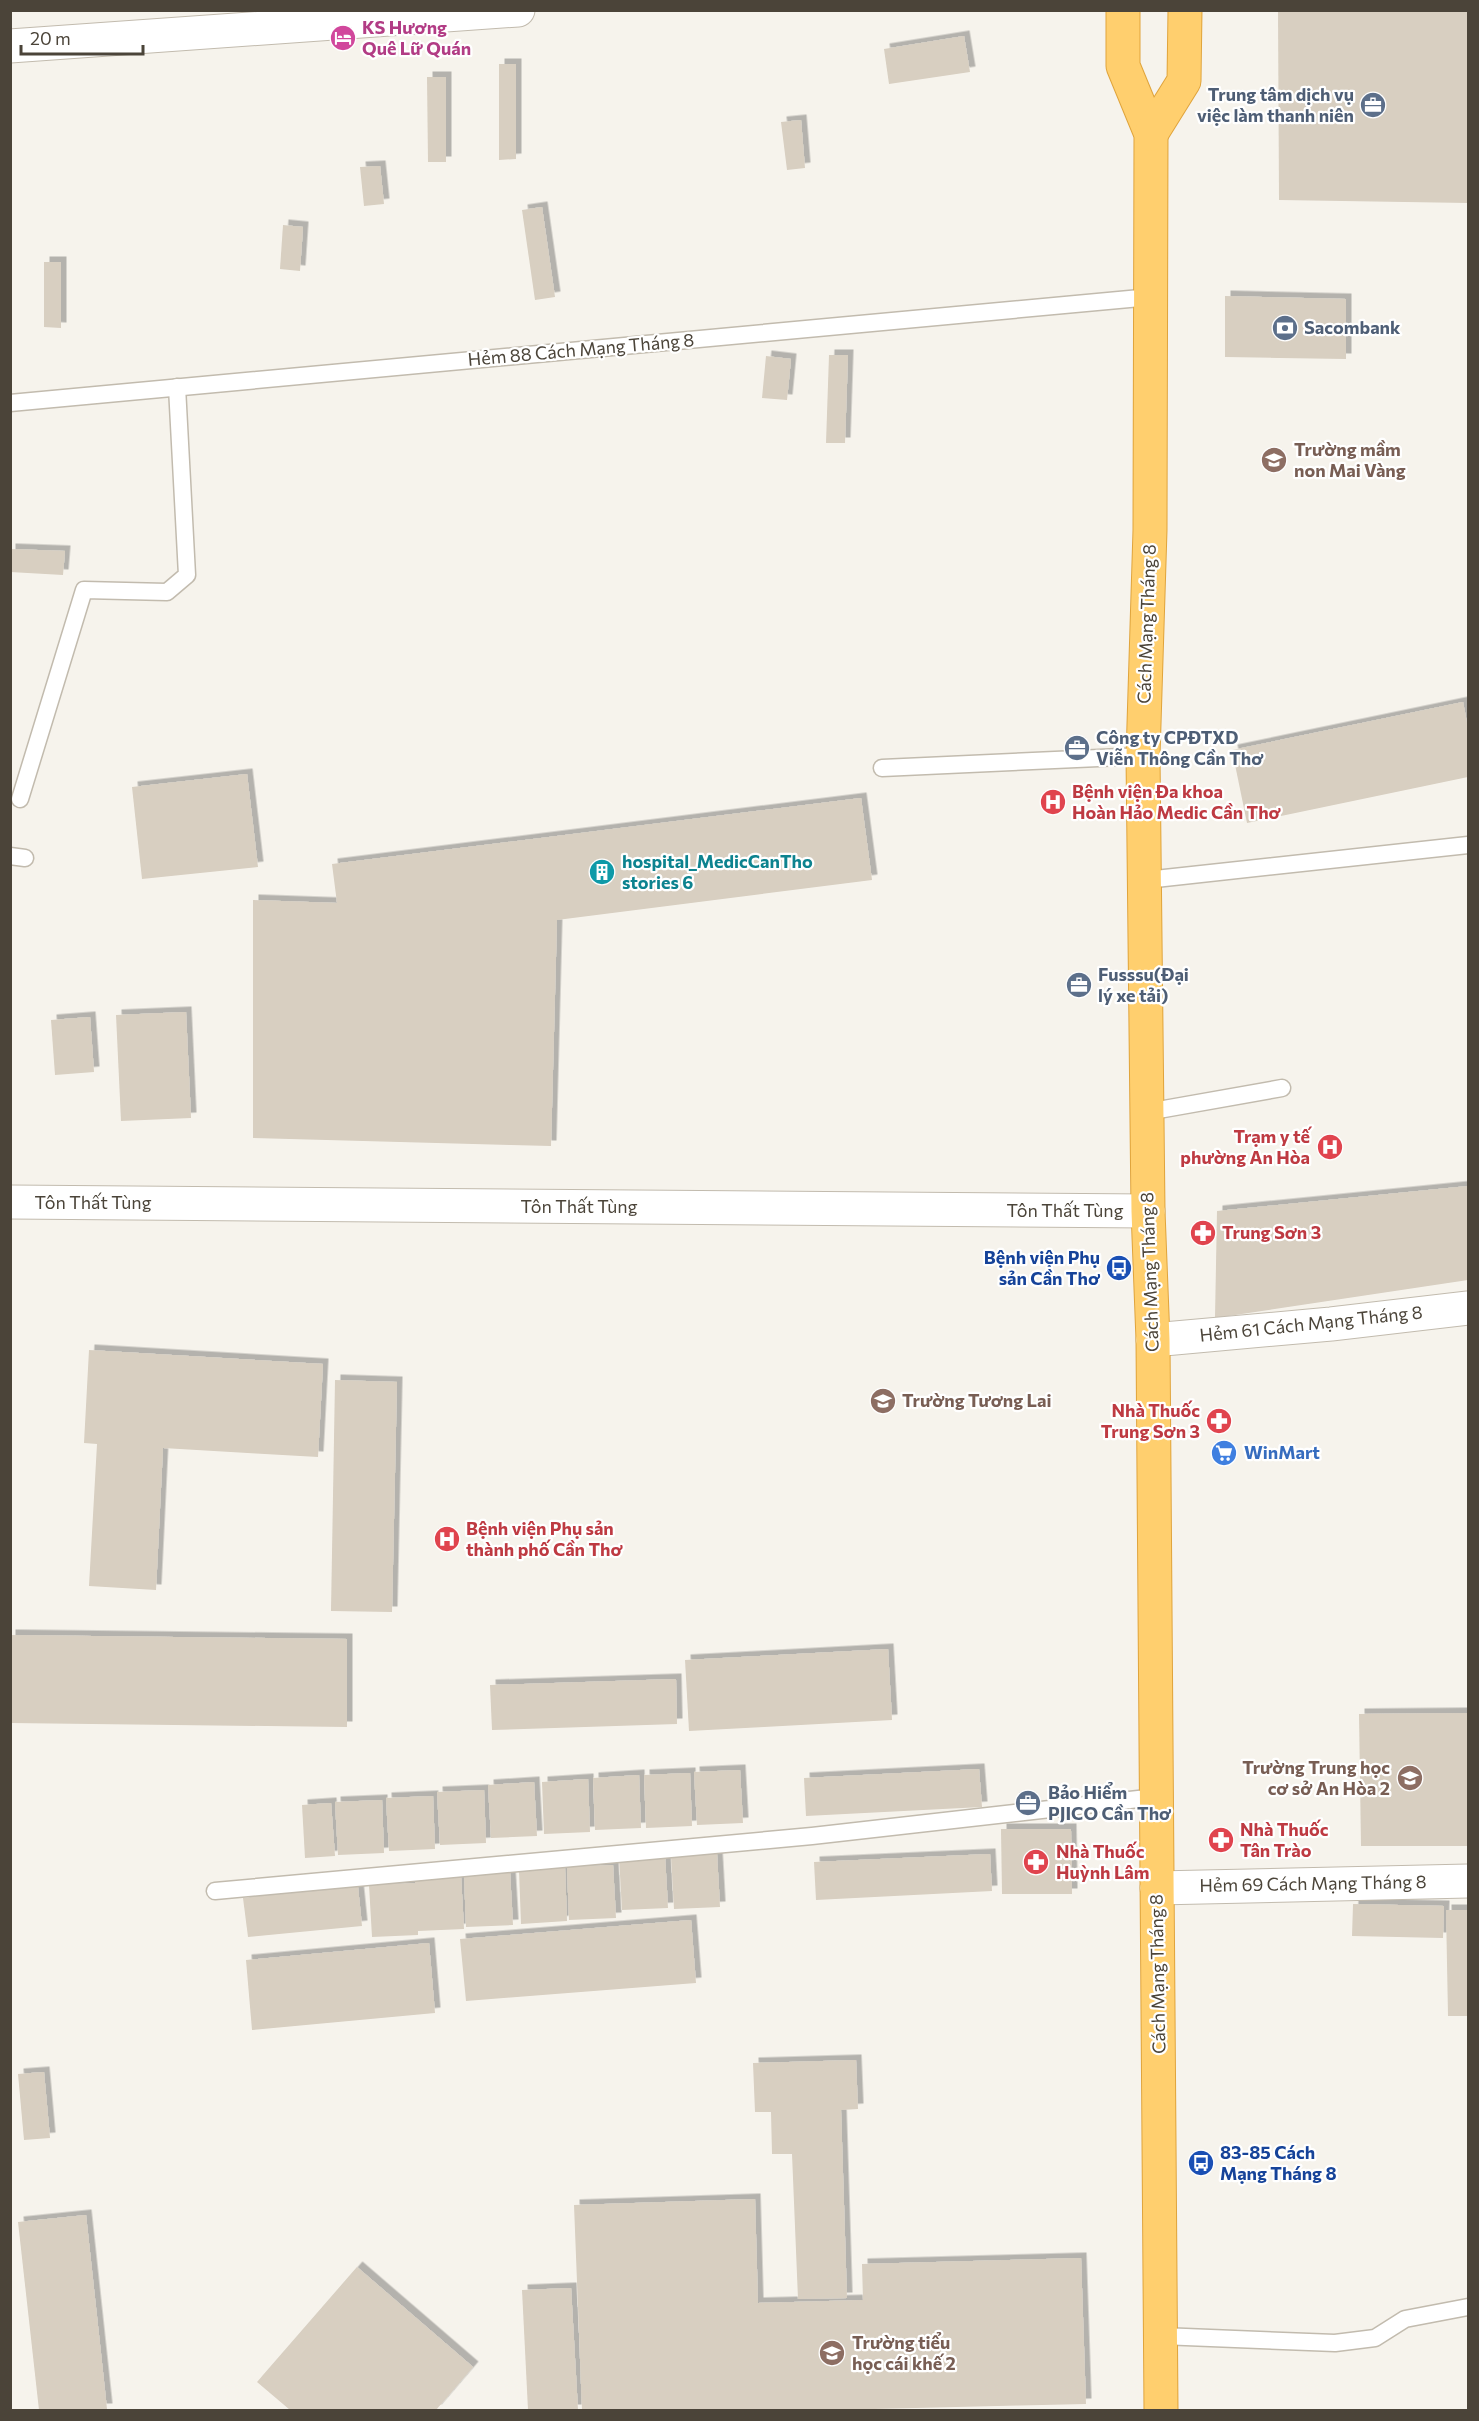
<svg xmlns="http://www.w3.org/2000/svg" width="1479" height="2421" font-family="Commissioner,sans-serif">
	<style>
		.building { fill: #d8cfc1; filter: url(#shadow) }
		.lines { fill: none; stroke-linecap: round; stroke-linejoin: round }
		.lane-casing { stroke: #c2bbae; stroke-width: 19 }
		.street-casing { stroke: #c2bbae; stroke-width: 35 }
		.highway-casing { stroke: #e0a43c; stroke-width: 35 }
		.lane { stroke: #fff; stroke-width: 16 }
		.street { stroke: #fff; stroke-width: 33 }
		.highway { stroke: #ffcf6e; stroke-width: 33 }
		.labels { text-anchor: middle; stroke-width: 4.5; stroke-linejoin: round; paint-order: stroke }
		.hotel-label { font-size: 18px; font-weight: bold; fill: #b23c85; stroke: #fff; text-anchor: start }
		.service-label { font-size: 18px; font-weight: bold; fill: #4e5e75; stroke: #fff; text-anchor: start }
		.street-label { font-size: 18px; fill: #4b4439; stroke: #fff }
		.education-label { font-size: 18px; font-weight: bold; fill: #785e54; stroke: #fff; text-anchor: start }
		.health-label { font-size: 18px; font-weight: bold; fill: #be3a42; stroke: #fff; text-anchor: start }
		.culture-label { font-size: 18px; font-weight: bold; fill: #0d838f; stroke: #fff; text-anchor: start }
		.transit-label { font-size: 18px; font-weight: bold; fill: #164399; stroke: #fff; text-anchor: end }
		.shop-label { font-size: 18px; font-weight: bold; fill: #366cbe; stroke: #fff; text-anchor: start }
	</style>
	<defs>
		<filter id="shadow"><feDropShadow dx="5.5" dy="-5.5" stdDeviation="0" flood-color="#0004"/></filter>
	</defs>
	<rect width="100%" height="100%" fill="#f6f3ec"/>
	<g class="building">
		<path d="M1278,10H1468V203L1279,200Z"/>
		<path d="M964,36L970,72L889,84L884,49Z"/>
		<path d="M499,64H516V159L499,160Z"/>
		<path d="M427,77H446V162H428Z"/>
		<path d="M801,120L805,168L787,170L781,122Z"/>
		<path d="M380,166L384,204L364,206L360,167Z"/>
		<path d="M542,207L555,297L535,300L522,210Z"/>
		<path d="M283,225L303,227L300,271L280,269Z"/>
		<path d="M44,262H61V328L44,327Z"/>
		<path d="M1225,296L1346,299V359L1225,357Z"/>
		<path d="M829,355H848L845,443H826Z"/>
		<path d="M766,356L791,359L787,400L762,398Z"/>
		<path d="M10,549L65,551L63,575L10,572Z"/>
		<path d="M1463,702L1468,728V777L1247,823L1232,750Z"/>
		<path d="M247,774L258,867L142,879L132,787Z"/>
		<path d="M861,798L872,880L557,920L551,1146L253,1138V900L337,903L332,864Z"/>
		<path d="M186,1012L191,1118L121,1121L116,1015Z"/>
		<path d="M90,1017L94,1072L55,1075L51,1020Z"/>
		<path d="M1468,1186V1280L1215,1318L1217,1211Z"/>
		<path d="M89,1350L323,1364L318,1457L163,1448L156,1590L89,1586L97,1444L84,1443Z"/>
		<path d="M335,1380L397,1382L392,1612L331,1611Z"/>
		<path d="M10,1635L347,1639V1727L10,1723Z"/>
		<path d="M888,1649L892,1720L689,1731L685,1660Z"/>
		<path d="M676,1679L677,1724L492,1730L490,1685Z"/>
		<path d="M1468,1713V1846H1361L1359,1714Z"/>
		<path d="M979,1769L982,1807L806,1816L804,1778Z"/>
		<path d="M740,1770L743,1823L697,1825L694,1772Z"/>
		<path d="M690,1773L692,1826L646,1828L644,1775Z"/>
		<path d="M639,1775L641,1828L595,1830L593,1778Z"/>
		<path d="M588,1779L590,1832L544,1834L542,1782Z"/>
		<path d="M534,1782L537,1836L491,1838L488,1785Z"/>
		<path d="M484,1790L486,1843L440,1845L437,1792Z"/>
		<path d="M433,1796L435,1849L389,1851L386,1798Z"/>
		<path d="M382,1800L384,1853L338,1855L335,1802Z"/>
		<path d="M331,1803L335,1856L305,1858L302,1805Z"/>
		<path d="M1001,1829H1071L1072,1894H1002Z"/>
		<path d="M717,1854L720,1907L674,1909L671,1855Z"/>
		<path d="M990,1854L992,1891L816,1900L814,1862Z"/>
		<path d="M665,1855L668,1908L622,1910L619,1857Z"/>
		<path d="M613,1865L616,1918L569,1920L567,1867Z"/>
		<path d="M565,1868L567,1921L521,1924L519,1870Z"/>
		<path d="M510,1872L513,1925L466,1927L464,1874Z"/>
		<path d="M461,1876L464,1929L418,1931V1935L372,1937L369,1885L415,1883V1878Z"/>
		<path d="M358,1887L362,1926L248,1937L243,1898Z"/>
		<path d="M1353,1904L1444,1906L1443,1938L1352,1936Z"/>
		<path d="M1446,1910H1468V2016H1448Z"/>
		<path d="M691,1920L696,1983L466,2001L460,1939Z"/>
		<path d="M429,1943L435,2013L252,2030L246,1960Z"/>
		<path d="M856,2060L858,2109L841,2110L847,2298L798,2299L792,2154H772L771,2112H755L753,2063Z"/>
		<path d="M44,2072L50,2138L24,2140L18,2074Z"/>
		<path d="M755,2199L758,2303L863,2300L862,2264L1081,2258L1086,2404L833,2410H582L574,2205Z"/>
		<path d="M86,2215L107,2409L39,2410L18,2222Z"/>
		<path d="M357,2267L473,2367L436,2410H290L257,2382Z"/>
		<path d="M571,2288L578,2410H528L522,2290Z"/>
	</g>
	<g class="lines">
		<g class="lane-casing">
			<g id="lane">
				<path d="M10,403L1151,297"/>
				<path d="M882,768L1143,756"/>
				<path d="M20,799L84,590L167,592L187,575L177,387"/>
				<path d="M10,856L25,858"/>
				<path d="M1146,880L1468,845"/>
				<path d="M1147,1112L1282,1088"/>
				<path d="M215,1891L812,1836L1156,1797"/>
				<path d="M1161,2336L1335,2343L1375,2338L1405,2319L1468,2307"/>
			</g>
		</g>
		<g class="street-casing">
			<g id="street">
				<path d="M10,46L518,10"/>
				<path d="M10,1202L1148,1211"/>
				<path d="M1153,1340L1331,1324L1468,1308"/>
				<path d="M1157,1888L1468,1881"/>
			</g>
		</g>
		<g class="highway-casing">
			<g id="highway">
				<path d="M1123,10V66L1151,134L1150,530L1143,756L1148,1211L1153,1340L1161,2410"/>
				<path d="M1151,134L1184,81L1185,10"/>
			</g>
		</g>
		<use href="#lane" class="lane"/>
		<use href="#street" class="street"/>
		<use href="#highway" class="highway"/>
	</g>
	<defs>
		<g id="hotel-disc" transform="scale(1.35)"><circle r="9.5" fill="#d1479c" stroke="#fff"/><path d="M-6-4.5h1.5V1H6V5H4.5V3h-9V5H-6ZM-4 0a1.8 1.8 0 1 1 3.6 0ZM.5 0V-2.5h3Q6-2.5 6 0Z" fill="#fff"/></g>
		<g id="office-disc" transform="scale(1.35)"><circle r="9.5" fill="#5c6f8a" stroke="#fff"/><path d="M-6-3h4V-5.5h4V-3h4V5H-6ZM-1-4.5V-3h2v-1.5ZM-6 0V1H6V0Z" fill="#fff"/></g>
		<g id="bank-disc" transform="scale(1.35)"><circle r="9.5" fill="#5c6f8a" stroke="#fff"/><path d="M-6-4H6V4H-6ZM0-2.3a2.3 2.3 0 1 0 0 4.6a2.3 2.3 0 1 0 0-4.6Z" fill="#fff"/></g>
		<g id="school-disc" transform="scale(1.35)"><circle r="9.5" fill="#8d6e63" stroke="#fff"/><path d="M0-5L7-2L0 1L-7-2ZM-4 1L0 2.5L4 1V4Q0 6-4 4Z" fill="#fff"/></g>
		<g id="hospital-disc" transform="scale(1.35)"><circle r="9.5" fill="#e0444e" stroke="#fff"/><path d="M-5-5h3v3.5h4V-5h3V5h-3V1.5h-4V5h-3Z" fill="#fff"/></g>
		<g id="building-disc" transform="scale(1.35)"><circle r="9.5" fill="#0f9aa8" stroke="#fff"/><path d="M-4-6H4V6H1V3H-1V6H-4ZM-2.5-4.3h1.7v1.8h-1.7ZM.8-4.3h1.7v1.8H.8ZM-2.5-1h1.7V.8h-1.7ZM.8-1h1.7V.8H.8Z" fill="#fff"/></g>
		<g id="pharmacy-disc" transform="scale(1.35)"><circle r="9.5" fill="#e0444e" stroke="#fff"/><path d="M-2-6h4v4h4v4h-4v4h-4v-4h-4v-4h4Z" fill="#fff"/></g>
		<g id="bus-disc" transform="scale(1.35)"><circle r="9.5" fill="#1a4fb4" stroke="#fff"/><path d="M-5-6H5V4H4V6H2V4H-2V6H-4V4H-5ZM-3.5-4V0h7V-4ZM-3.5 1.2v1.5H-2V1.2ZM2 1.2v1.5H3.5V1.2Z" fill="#fff"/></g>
		<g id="supermarket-disc" transform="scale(1.35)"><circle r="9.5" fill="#3f7fe0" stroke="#fff"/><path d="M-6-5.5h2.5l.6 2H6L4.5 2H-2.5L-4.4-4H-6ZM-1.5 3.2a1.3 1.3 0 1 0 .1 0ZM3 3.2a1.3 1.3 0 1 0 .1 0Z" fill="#fff"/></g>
	</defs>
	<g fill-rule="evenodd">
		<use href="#hotel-disc" x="343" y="38"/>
		<use href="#office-disc" x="1373" y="105"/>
		<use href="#bank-disc" x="1285" y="328"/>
		<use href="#school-disc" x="1274" y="460"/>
		<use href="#office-disc" x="1077" y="748"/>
		<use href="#hospital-disc" x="1053" y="802"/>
		<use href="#building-disc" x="602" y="872"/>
		<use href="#office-disc" x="1079" y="985"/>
		<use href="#hospital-disc" x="1330" y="1147"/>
		<use href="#pharmacy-disc" x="1203" y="1233"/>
		<use href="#bus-disc" x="1119" y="1268"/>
		<use href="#school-disc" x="883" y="1401"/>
		<use href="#pharmacy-disc" x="1219" y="1421"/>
		<use href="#supermarket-disc" x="1224" y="1453"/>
		<use href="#hospital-disc" x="447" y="1539"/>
		<use href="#school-disc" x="1410" y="1778"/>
		<use href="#office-disc" x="1028" y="1803"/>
		<use href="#pharmacy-disc" x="1221" y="1840"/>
		<use href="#pharmacy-disc" x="1036" y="1862"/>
		<use href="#bus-disc" x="1201" y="2163"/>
		<use href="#school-disc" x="832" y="2353"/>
	</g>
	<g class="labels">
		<g class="hotel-label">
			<text x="362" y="34">KS Hương<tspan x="362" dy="21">Quê Lữ Quán</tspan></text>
		</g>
		<g class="service-label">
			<text x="1354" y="101" text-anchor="end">Trung tâm dịch vụ<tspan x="1354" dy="21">việc làm thanh niên</tspan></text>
			<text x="1304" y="334">Sacombank</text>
			<text x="1096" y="744">Công ty CPĐTXD<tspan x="1096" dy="21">Viễn Thông Cần Thơ</tspan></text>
			<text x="1098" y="981">Fusssu(Đại<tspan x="1098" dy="21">lý xe tải)</tspan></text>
			<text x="1048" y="1799">Bảo Hiểm<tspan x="1048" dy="21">PJICO Cần Thơ</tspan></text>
		</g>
		<g class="street-label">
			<text transform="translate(581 350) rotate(-5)" y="6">Hẻm 88 Cách Mạng Tháng 8</text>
			<text transform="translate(1147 624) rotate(-88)" y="6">Cách Mạng Tháng 8</text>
			<text x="93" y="1209">Tôn Thất Tùng</text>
			<text x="579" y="1213">Tôn Thất Tùng</text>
			<text x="1065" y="1217">Tôn Thất Tùng</text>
			<text transform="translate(1150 1272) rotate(-92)" y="6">Cách Mạng Tháng 8</text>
			<text transform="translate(1311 1324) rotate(-6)" y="6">Hẻm 61 Cách Mạng Tháng 8</text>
			<text transform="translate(1313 1884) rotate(-1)" y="6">Hẻm 69 Cách Mạng Tháng 8</text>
			<text transform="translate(1158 1974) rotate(-91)" y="6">Cách Mạng Tháng 8</text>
		</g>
		<g class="education-label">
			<text x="1294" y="456">Trường mầm<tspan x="1294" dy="21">non Mai Vàng</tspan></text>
			<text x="902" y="1407">Trường Tương Lai</text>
			<text x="1390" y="1774" text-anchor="end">Trường Trung học<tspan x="1390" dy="21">cơ sở An Hòa 2</tspan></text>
			<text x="852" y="2349">Trường tiểu<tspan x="852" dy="21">học cái khế 2</tspan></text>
		</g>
		<g class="health-label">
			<text x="1072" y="798">Bệnh viện Đa khoa<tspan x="1072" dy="21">Hoàn Hảo Medic Cần Thơ</tspan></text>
			<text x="1310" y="1143" text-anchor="end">Trạm y tế<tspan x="1310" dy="21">phường An Hòa</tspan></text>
			<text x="1222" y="1239">Trung Sơn 3</text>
			<text x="1200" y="1417" text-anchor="end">Nhà Thuốc<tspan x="1200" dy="21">Trung Sơn 3</tspan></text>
			<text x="466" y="1535">Bệnh viện Phụ sản<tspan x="466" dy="21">thành phố Cần Thơ</tspan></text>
			<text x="1240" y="1836">Nhà Thuốc<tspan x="1240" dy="21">Tân Trào</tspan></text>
			<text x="1056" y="1858">Nhà Thuốc<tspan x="1056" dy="21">Huỳnh Lâm</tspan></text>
		</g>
		<g class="culture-label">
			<text x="622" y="868">hospital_MedicCanTho<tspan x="622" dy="21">stories 6</tspan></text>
		</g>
		<g class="transit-label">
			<text x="1100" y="1264">Bệnh viện Phụ<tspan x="1100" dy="21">sản Cần Thơ</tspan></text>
			<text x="1220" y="2159" text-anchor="start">83-85 Cách<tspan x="1220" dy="21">Mạng Tháng 8</tspan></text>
		</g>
		<g class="shop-label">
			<text x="1244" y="1459">WinMart</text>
		</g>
	</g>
	<rect width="1479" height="2421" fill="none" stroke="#4b4439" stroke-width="24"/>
	<path d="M21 45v9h122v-9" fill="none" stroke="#4b4439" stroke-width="3"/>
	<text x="30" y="45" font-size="18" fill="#4b4439" stroke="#ffffff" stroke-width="4.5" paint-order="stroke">20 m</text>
</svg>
